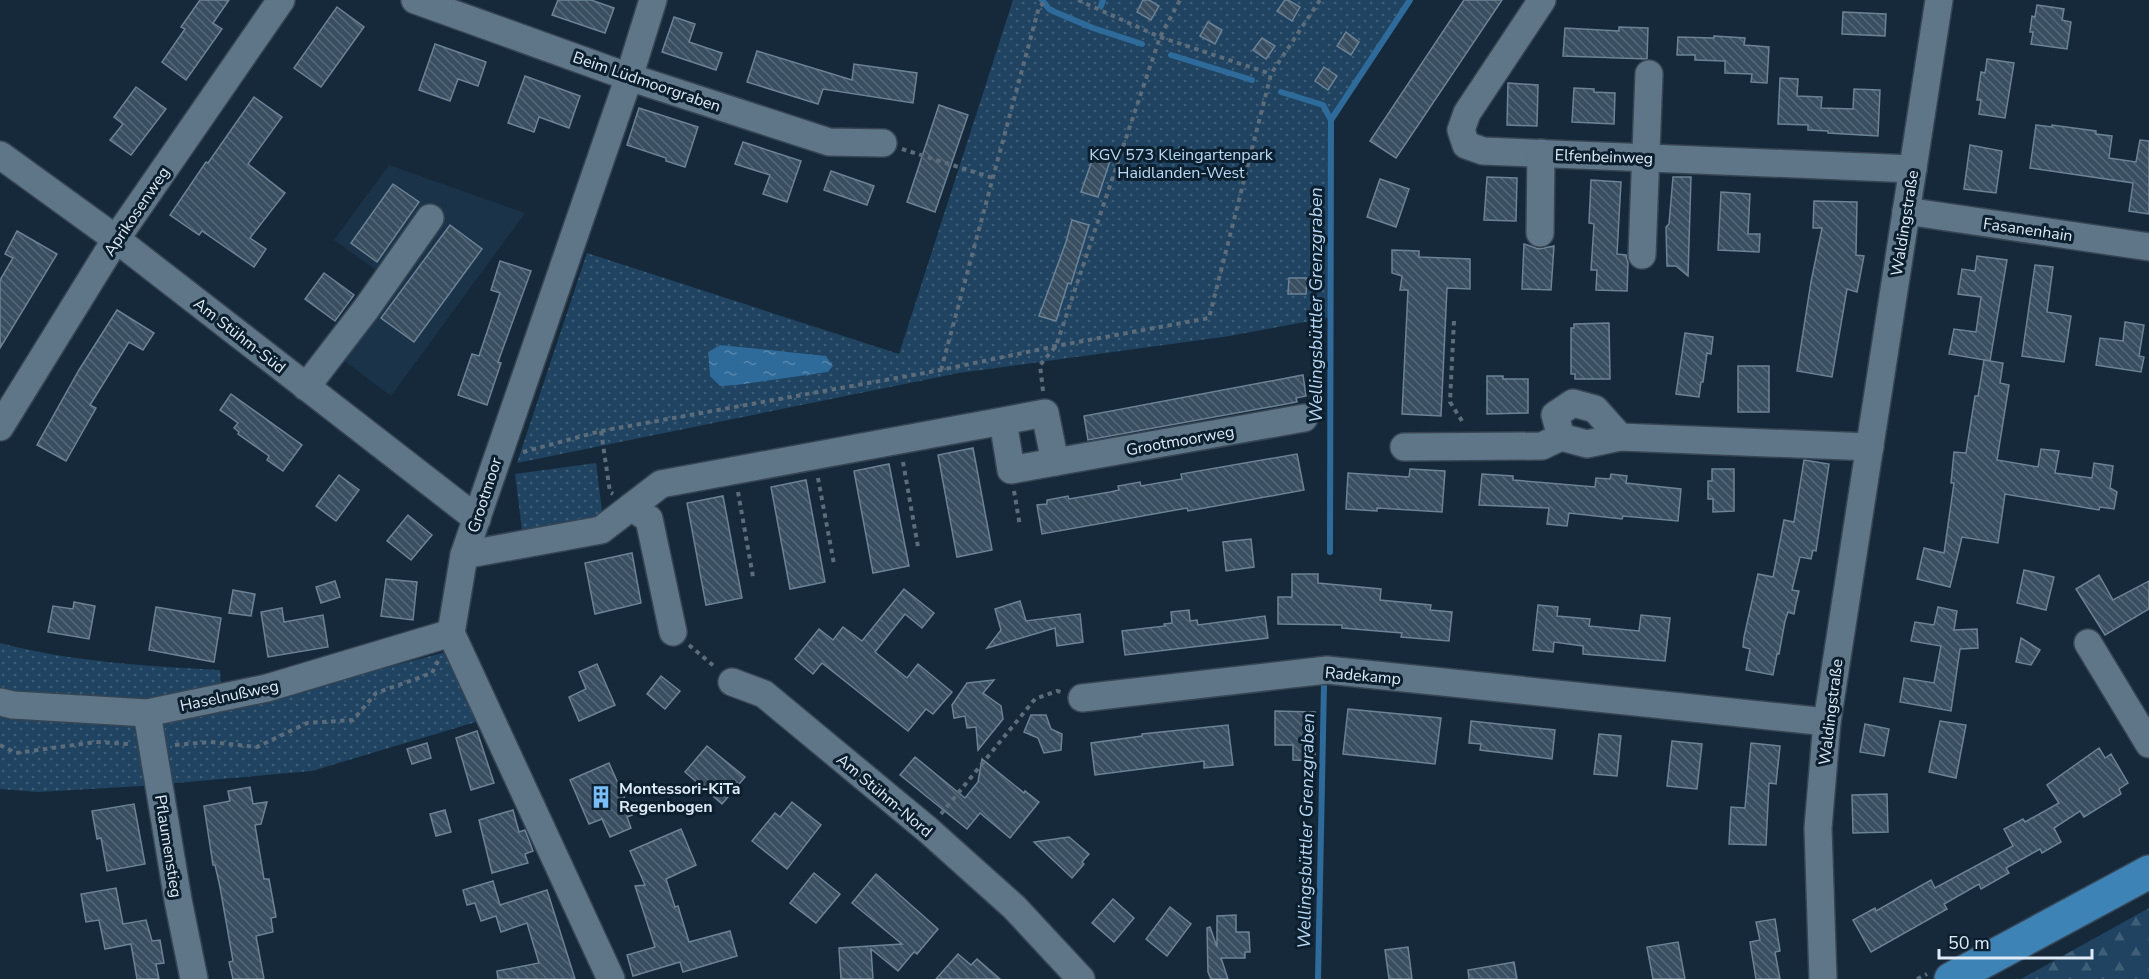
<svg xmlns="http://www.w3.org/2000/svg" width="2149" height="979" font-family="'Nunito Sans',sans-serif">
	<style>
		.built { fill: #1a3349 }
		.forest { fill: url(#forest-firs) }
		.park { fill: url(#park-dots); fill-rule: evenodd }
		.water { fill: url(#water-ripples) }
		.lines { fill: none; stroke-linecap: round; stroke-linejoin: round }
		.stream { stroke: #2e6b9b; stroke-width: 6 }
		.building { fill: url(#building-back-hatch); stroke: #6c8296; stroke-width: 1.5 }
		.minor-casing { stroke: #364553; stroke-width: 30 }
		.major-casing { stroke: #364553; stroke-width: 36 }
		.path { stroke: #5c6c7b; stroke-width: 4; stroke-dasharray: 4.5 4.5; stroke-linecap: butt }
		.minor { stroke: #5f7588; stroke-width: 27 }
		.major { stroke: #3d83b6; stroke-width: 33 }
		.labels { text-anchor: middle; stroke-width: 6; stroke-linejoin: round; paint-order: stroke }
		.street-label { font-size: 16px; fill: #dfebf6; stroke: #0c1f2f }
		.park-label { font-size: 16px; fill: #bbdaf6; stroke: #0c1f2f }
		.poi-label { font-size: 16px; font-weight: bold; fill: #dfebf6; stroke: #0c1f2f; text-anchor: start }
		.water-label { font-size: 18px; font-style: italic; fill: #b8d7f3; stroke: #0c1f2f }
	</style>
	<defs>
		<pattern id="forest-firs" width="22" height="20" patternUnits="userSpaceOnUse" patternTransform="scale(1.5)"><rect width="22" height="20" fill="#1f4360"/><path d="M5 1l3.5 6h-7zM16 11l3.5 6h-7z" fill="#3f5e77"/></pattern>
		<pattern id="park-dots" width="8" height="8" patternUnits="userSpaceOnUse" patternTransform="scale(1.5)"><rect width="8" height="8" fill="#1f4360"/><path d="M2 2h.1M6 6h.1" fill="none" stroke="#3f5e77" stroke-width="1.8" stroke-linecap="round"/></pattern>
		<pattern id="water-ripples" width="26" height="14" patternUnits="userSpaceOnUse" patternTransform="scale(1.5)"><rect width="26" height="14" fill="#2e6b9b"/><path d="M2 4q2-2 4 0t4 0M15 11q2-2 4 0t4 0" fill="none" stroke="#5687ae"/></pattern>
		<pattern id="building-back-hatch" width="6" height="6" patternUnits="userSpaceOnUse" patternTransform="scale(1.5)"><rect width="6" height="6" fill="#394e60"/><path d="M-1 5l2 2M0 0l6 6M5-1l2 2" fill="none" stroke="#556877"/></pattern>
	</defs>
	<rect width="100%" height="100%" fill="#16293a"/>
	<path class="built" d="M389,165L525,213L391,396L330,350L384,276L334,240Z"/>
	<path class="forest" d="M2149,908V979H2021Z"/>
	<g class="park">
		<path d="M1013,0H1413L1333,121L1331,317L1230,336L959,373L517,463L587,253L899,354ZM720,345L833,366L828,372L737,385L710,376L708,352Z"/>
		<path d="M596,463L603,520L522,530L515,474Z"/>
		<path d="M0,643C73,662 146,666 220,670L223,710L446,652L479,721L312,771L142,786L38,792L0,789Z"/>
	</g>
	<path class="water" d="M720,345L826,356L833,366L828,372L737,385L720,386L710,376L708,352Z"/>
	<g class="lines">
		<g class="stream">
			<path d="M1042,0L1049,9L1055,12L1093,28L1142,44"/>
			<path d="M1101,6L1103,0"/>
			<path d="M1171,55L1252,80"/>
			<path d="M1281,92L1323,105L1331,120L1330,552"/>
			<path d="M1331,120L1410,0"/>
			<path d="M1318,979L1324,684"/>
		</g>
	</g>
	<g class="building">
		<path d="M200,0H229L213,23L222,29L186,80L162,62L185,29L181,27Z"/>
		<path d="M558,0H591L614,8L605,33L552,15Z"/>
		<path d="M1143,0H1149L1159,6L1151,20L1137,12Z"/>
		<path d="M1285,0H1288L1300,7L1292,21L1277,11Z"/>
		<path d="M1464,0H1502L1396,158L1370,141Z"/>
		<path d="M2037,5L2064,9L2062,20L2071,22L2067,49L2031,44L2033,32H2030L2032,16L2035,17Z"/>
		<path d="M337,7L364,27L321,87L294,68Z"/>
		<path d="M1843,12L1886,14L1885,36L1842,34Z"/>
		<path d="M674,17L695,24L689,42L722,53L716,70L662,52Z"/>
		<path d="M1208,22L1222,30L1215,44L1200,36Z"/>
		<path d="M1619,27L1648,28L1647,59L1563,56L1565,28L1619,31Z"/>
		<path d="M1346,32L1359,42L1351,55L1337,46Z"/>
		<path d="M1714,36L1745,38L1744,45L1769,47L1767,83L1751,82L1752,74L1725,73V61L1695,60V55H1677L1678,37L1714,38Z"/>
		<path d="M1262,38L1275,46L1266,59L1253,50Z"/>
		<path d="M435,44L486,62L478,86L458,79L450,101L419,90Z"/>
		<path d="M757,51L852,80L854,64L917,73L913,103L823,89L818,104L747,82Z"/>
		<path d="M1987,59L2014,63L2005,118L1979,114L1981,100H1977L1981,72L1985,73Z"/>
		<path d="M1324,67L1337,76L1328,90L1315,81Z"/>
		<path d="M525,76L580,96L569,128L539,117L534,132L508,123Z"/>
		<path d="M1780,78L1798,79L1797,96L1822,97L1821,108L1853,109L1854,89L1880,90L1878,136L1828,133V131L1808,130V125L1778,124Z"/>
		<path d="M1508,83L1538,85L1537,126L1507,125Z"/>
		<path d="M136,87L166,109L131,155L110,140L123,124L114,117Z"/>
		<path d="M1574,88L1594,89V92L1615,93L1614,124L1572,122Z"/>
		<path d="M254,97L282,117L248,164L285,193L250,238L266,249L254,267L202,231L199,235L170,215L206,162L208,163Z"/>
		<path d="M939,105L968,115L935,212L907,202Z"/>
		<path d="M639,108L698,127L685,167L666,161V158L627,145Z"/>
		<path d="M2036,125L2052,127V125L2096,131V134L2112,136L2109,158L2136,162L2140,140L2149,141V214L2129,211L2133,183L2030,168Z"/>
		<path d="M743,142L801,161L787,202L763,194L770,175L735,164Z"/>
		<path d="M1970,145L2002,151L1996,193L1964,189Z"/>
		<path d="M1095,152L1111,158L1098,197L1081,192Z"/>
		<path d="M831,171L874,186L867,205L824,190Z"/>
		<path d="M1487,177L1517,178L1516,221L1484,220Z"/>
		<path d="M1673,177H1691L1688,276L1676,266H1667L1666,227L1669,224Z"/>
		<path d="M1380,179L1409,189L1396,227L1367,217Z"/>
		<path d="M1591,180L1621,182L1617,254L1626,255L1628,263L1627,291L1596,290L1597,270H1591L1594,224L1589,223Z"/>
		<path d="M393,184L419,202L377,262L351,243Z"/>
		<path d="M1721,192L1750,194L1748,234H1760L1759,252L1718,250Z"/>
		<path d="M1814,201L1857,202L1856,255L1864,256L1857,292L1847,289L1832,377L1797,371L1811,282L1822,228H1813Z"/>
		<path d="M1072,220L1089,225L1071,284L1068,283L1056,321L1039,316L1066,242Z"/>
		<path d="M450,225L482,249L414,342L381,318Z"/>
		<path d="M17,231L57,254L0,348V280L13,258L5,254Z"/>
		<path d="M1524,244L1539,249L1554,246L1551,290L1522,289Z"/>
		<path d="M1392,250L1419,251V257L1470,259V289L1447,288L1441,416L1402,414L1408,290H1400L1402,276L1392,273Z"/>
		<path d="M1977,256L2007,260L1990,361L1949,354L1954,329L1976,332L1981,297L1958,294L1962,269L1975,271Z"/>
		<path d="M500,261L531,271L498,362L501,363L487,405L458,395L472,354L479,356L500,293L491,290Z"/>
		<path d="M2035,265L2053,267L2047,312L2071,316L2064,362L2022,356Z"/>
		<path d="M324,273L354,295L335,321L305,299Z"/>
		<path d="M1289,278H1307L1306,294H1288Z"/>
		<path d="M117,310L154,333L143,350L129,342L90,405L96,408L66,461L37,445L79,370Z"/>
		<path d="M2125,322L2144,325L2139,356L2144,357L2141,372L2096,365L2100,338L2123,341Z"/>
		<path d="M1609,323L1610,379H1575V374H1571V328H1574V324Z"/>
		<path d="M1685,333L1713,337L1711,354L1707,353L1703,382H1701L1699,397L1676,394Z"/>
		<path d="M1984,360L2003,363L2000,383L2009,385L1997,460L2038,467L2041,449L2059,451L2055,473L2092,478L2094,463L2113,466L2110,488L2117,492L2114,509L2100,507L2099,510L2005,494L1998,543L1962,537L1950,587L1917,579L1924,548L1944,553L1954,483H1951L1954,452L1966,453L1975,396H1978Z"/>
		<rect x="1738" y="366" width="31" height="46"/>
		<path d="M1303,375L1306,396L1296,398L1297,402L1088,440L1084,416Z"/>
		<path d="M1487,376H1503V379H1528V413L1487,414Z"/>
		<path d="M231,394L302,445L283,471L267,460L269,456L238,434L239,432L234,428L238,423L220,410Z"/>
		<path d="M973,448L992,550L957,557L938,455Z"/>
		<path d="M1297,454L1304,490L1188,511L1187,508L1042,534L1037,505L1047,504V500L1068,496L1069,499L1110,492L1119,490L1118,486L1140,482L1141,486L1182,479L1181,474Z"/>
		<path d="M1804,460L1829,464L1816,551L1813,550L1811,559L1800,557L1792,590L1799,591L1796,603L1794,614L1788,612L1785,621L1779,654H1777L1773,675L1746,670L1750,649L1743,647L1744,637L1758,574L1773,577L1784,520L1794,522Z"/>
		<path d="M889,464L909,566L873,573L854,471Z"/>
		<path d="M1410,469L1445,471L1442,512L1377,508V511L1346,509L1348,473L1409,477Z"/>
		<path d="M1712,469H1734V511L1713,512V499H1708V481H1712Z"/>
		<path d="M1482,474L1513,476V480L1595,487L1596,478L1610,479L1611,474L1627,476L1626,483L1681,489L1678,521L1623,516L1622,519L1569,513L1567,526L1547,524L1549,508L1479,505Z"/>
		<path d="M339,475L359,490L336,521L316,506Z"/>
		<path d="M806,480L825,582L790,589L771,487Z"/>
		<path d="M723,496L742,598L706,605L687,503Z"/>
		<path d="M408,515L432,535L411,560L387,541Z"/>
		<path d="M1251,539L1254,567L1226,571L1223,542Z"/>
		<path d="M632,553L641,603L595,614L585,563Z"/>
		<path d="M2024,570L2054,577L2046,610L2017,603Z"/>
		<path d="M1292,574H1318V583L1381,589L1380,600L1431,605L1430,610L1452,612L1449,641L1401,637L1402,633L1342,628V625L1278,624V597H1292Z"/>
		<path d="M2099,575L2113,600L2149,581V609L2105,635L2076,589Z"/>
		<path d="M386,579L417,582L413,620L381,616Z"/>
		<path d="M335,581L340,597L321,603L316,587Z"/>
		<path d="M904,589L934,613L922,628L905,614L875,652L907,678L918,664L952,692L933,714L926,709L908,731L822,663L813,674L795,659L819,629L833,640L843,627L862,641Z"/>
		<path d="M233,590L255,594L251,616L229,613Z"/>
		<path d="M1020,601L1026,621L1080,614L1083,642L1057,646L1055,628L987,648L1001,630L995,609Z"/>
		<path d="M74,602L95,606L89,639L48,632L53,606L73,609Z"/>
		<path d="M1538,605L1558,607L1557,616L1590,619L1589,626L1639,631L1641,615L1670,618L1665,661L1583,654V646L1554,642L1553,652L1533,650Z"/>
		<path d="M156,607L221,618L214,662L149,650Z"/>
		<path d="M1938,607L1957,611L1954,630L1977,629L1978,648L1960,649L1951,711L1900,702L1904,678L1934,683L1941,646L1911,641L1915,622L1934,625Z"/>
		<path d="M282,608L284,622L323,615L328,647L268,657L261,612Z"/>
		<path d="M1189,610L1190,621L1197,620L1198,625L1265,616L1268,638L1125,655L1122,631L1165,626L1164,624L1172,623L1171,612Z"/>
		<path d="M2021,638L2040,650L2031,665L2016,662Z"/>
		<path d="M597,664L615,705L579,721L569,697L586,689L579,672Z"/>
		<path d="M661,676L680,691L665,709L647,694Z"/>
		<path d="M994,680L983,693L1001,706L1003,719L978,750L976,727L967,728L965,716L954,718L952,705L967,683Z"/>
		<path d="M1348,709L1441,718L1435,764L1343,754Z"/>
		<path d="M1275,711L1315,712V761L1293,760V745H1275Z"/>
		<path d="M1031,715H1046L1051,729L1062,734L1061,750L1044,753L1038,738L1024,732Z"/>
		<path d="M1471,721L1555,730L1552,759L1480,750L1481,744L1469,743Z"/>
		<path d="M1940,721L1966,725L1956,778L1929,772Z"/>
		<path d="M1865,724L1889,729L1884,756L1860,752Z"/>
		<path d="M1228,725L1233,765L1204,768V761L1095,775L1091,743L1142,736V734Z"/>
		<path d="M477,731L494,783L471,790L456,738Z"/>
		<path d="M1599,734L1621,736L1617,776L1594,774Z"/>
		<path d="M1672,741L1702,744L1697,789L1667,786Z"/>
		<path d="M427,743L431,758L412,764L407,749Z"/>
		<path d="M1751,743L1780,746L1776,784L1769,783L1766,845L1729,844L1731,807L1745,808Z"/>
		<path d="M707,746L745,777L722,804L685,772Z"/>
		<path d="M2099,748L2105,758L2111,754L2128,783L2119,789L2121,794L2084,817L2080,811L2054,828L2061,842L2042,853L2040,849L2006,868L2009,873L1981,889L1979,884L1944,904L1947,909L1871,952L1853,920L1875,908L1876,911L1931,880L1935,888L2013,846L2004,829L2023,819L2025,822L2059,803L2047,785Z"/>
		<path d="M915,757L965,798L978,782L982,759L1024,793L1025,791L1039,802L1010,838L980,813L967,829L900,775Z"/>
		<path d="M609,763L632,815L627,817L631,828L610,837L602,819L589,824L570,780Z"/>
		<path d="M250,787L253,804L267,802L261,824L255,825L264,879H269L276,917L271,918L273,932L256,936L264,979H233L229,962L233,961L220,887L215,865H213L204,806L230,801L228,791Z"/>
		<path d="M1887,794L1888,832L1853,833L1852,795Z"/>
		<path d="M792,802L821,825L787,869L752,841L775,813L780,817Z"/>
		<path d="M134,804L145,864L107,871L101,838L97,839L92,811Z"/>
		<path d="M445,810L451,832L436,836L430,814Z"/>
		<path d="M513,810L519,832L525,830L533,851L525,854L528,863L492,873L479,820Z"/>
		<path d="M681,829L696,865L666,879L675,907L678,906L689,942L730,931L737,956L683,972L680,962L633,976L627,955L655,947L635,886L645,885L630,851Z"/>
		<path d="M1069,837L1089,854L1082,862L1084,864L1072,878L1034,842Z"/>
		<path d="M814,873L840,894L816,923L790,903Z"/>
		<path d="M876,874L938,929L917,954L914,952L898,971L871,949L873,979H841L839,948L902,944L852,903Z"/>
		<path d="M493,881L500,905L547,890L575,979H498L497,971L539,963L527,923L501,932L496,916L481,921L475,903L467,905L463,890Z"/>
		<path d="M116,888L123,924L146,920L152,941L160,940L164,963L156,964L159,979H137L131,944L105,949L99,920L86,922L81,894Z"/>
		<path d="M1113,899L1134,918L1114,942L1092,923Z"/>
		<path d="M1170,907L1191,924L1167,956L1146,939Z"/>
		<path d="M1236,915V932H1249L1250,952H1245V958H1221L1228,979H1211L1208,972L1207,928L1210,927L1217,947V916Z"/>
		<path d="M1775,919L1780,951L1775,952L1780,979H1756L1750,942L1760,940L1756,922Z"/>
		<path d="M1678,942L1685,979H1653L1647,947Z"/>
		<path d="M1408,947L1412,979H1389L1385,950Z"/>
		<path d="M958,954L971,965L977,959L1000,979H936Z"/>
		<path d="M1514,962L1517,979H1469L1468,970Z"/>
	</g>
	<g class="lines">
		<g class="minor-casing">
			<g id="minor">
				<path d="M415,0L629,77L829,142L883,143"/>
				<path d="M1542,0L1467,113L1461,130L1466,145L1483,151L1913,169"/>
				<path d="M0,155L116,239L477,519"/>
				<path d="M1906,211L2149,247"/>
				<path d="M1540,233L1541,153"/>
				<path d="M1642,255L1649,74"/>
				<path d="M306,387L366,309L430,218"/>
				<path d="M0,427L116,239L281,0"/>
				<path d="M1620,437L1595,409L1573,403L1555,415L1561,437L1587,444L1620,437L1870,447"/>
				<path d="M1404,447L1542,446L1561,437"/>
				<path d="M1055,462L1304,418"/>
				<path d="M631,507L649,519L673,632"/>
				<path d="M464,555L601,530L661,484L1003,421L1011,470L1055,462L1045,413L1003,421"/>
				<path d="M2088,643L2149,744"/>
				<path d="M732,682L764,694L928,830L1014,907L1081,979"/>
				<path d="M1082,698L1327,670L1827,722"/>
				<path d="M0,702L13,705L147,713L267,688L451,633"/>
				<path d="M147,713L178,900L194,979"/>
				<path d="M611,979L451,633L464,555L629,77L653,0"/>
				<path d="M1823,979L1818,828L1827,722L1939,0"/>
			</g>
		</g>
		<g class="major-casing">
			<path id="major" d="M1951,979L2149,872"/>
		</g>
		<g class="path">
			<path d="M1078,0L1160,37L1271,74"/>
			<path d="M902,149L993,178"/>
			<path d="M1454,321L1450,402L1464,424"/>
			<path d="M941,370L1039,7L1047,0"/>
			<path d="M1043,391L1040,365L1056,346L1160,37L1180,0"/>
			<path d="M601,431L610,492L613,494"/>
			<path d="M523,452L601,431L941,370L1056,346L1209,318L1271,74L1320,0"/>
			<path d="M903,462L918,547"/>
			<path d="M818,478L834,564"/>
			<path d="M1014,491L1020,526"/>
			<path d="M738,492L753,577"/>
			<path d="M689,645L715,667"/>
			<path d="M0,745L16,753L96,742L129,744"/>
			<path d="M175,745L210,742L257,747L307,723L353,720L376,693L432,673L438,661"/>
			<path d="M941,814L1035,699L1057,691L1061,692"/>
			<path d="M1917,979L1927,974"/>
		</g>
		<use href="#minor" class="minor"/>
		<use href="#major" class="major"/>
	</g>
	<defs>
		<g id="building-bare" transform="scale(1.8)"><path d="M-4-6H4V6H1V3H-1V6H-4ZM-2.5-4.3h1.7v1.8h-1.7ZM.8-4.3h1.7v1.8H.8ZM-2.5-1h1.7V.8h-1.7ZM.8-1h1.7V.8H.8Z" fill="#7abef8" stroke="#0c1f2f" stroke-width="2.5" paint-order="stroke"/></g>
	</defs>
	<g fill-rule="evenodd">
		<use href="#building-bare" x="601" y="797"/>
	</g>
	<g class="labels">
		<g class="street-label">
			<text transform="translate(647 81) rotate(19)" y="6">Beim Lüdmoorgraben</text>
			<text transform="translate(1604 156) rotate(2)" y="6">Elfenbeinweg</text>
			<text transform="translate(136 211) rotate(-56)" y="6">Aprikosenweg</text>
			<text transform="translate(1904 223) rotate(-81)" y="6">Waldingstraße</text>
			<text transform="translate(2028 229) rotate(8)" y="6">Fasanenhain</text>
			<text transform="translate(240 335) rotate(38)" y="6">Am Stühm-Süd</text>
			<text transform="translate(1180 440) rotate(-10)" y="6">Grootmoorweg</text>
			<text transform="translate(484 495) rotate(-72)" y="6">Grootmoor</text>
			<text transform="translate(1363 675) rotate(5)" y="6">Radekamp</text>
			<text transform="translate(229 695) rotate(-12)" y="6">Haselnußweg</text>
			<text transform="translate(1830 712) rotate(-83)" y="6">Waldingstraße</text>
			<text transform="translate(885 795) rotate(40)" y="6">Am Stühm-Nord</text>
			<text transform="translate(169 846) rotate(81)" y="6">Pflaumenstieg</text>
		</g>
		<g class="park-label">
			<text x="1181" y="160">KGV 573 Kleingartenpark<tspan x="1181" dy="18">Haidlanden-West</tspan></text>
		</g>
		<g class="poi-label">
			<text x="619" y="794">Montessori-KiTa<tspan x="619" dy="18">Regenbogen</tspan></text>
		</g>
		<g class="water-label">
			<text transform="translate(1316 305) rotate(-90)" y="6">Wellingsbüttler Grenzgraben</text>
			<text transform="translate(1306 831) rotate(-89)" y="6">Wellingsbüttler Grenzgraben</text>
		</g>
	</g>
	<path d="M1939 949v9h153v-9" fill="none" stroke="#dfebf6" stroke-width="3"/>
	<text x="1948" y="949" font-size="18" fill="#dfebf6" stroke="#0c1f2f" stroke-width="4.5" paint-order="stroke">50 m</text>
</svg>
